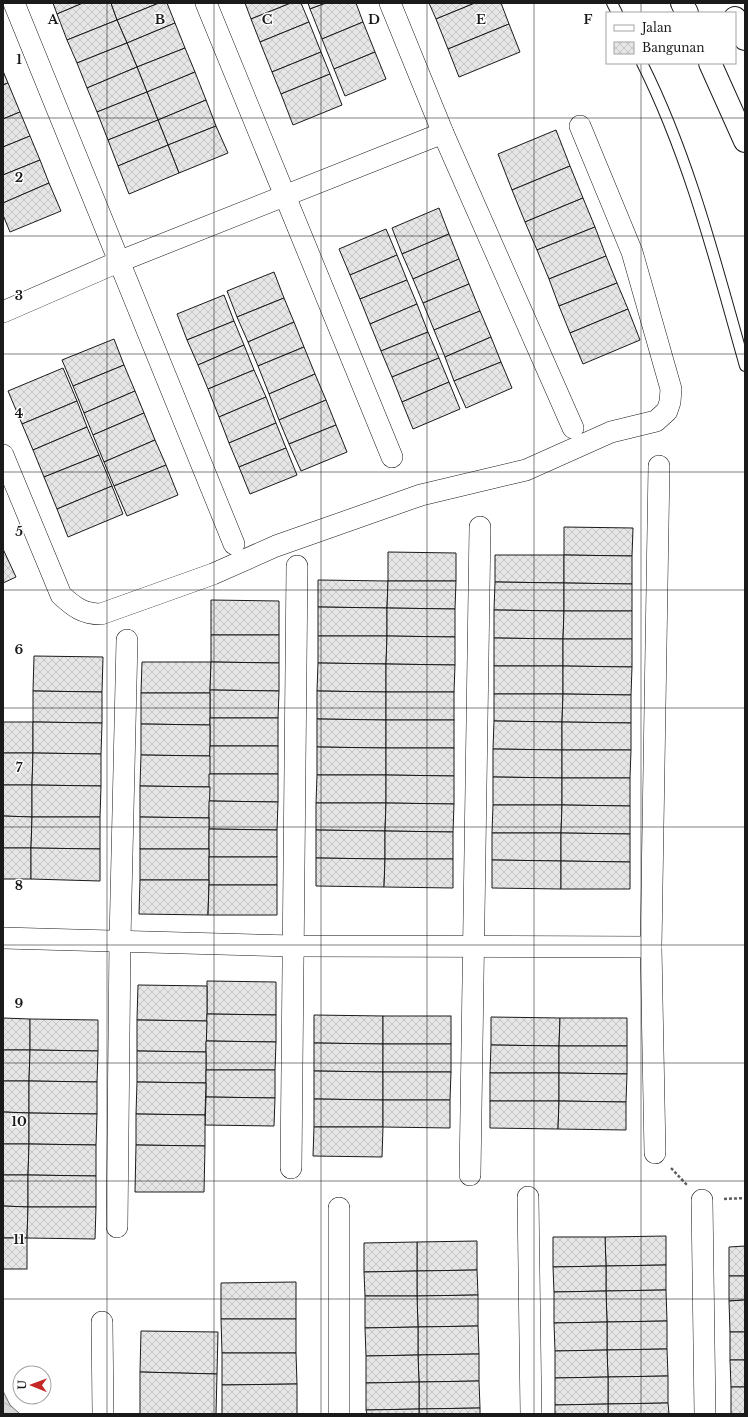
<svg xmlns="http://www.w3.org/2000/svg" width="748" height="1417" font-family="'Libre Baskerville',serif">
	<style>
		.water { fill: url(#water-waves); stroke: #6a6a6a }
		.building { fill: url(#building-cross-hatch); stroke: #1a1a1a }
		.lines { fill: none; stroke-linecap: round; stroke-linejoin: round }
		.lane-casing { stroke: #1a1a1a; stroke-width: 12 }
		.street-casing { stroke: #1a1a1a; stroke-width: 22 }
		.secondary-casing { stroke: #1a1a1a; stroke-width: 24 }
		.path { stroke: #5f5f5f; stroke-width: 2.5; stroke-dasharray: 3 2; stroke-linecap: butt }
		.lane { stroke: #fff; stroke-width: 10 }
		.street { stroke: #fff; stroke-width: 21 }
		.secondary { stroke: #fff; stroke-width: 22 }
		.grid { fill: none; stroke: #1a1a1a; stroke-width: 1; stroke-opacity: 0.55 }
		.grid-label { font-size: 13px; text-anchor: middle; font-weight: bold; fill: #1a1a1a; stroke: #fff; stroke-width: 3; stroke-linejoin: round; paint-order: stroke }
	</style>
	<defs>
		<pattern id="water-waves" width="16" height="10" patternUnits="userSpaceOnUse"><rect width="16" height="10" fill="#d7d7d7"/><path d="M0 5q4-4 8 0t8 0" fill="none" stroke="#b8b8b8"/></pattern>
		<pattern id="building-cross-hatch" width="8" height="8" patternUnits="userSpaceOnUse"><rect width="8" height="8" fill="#e6e6e6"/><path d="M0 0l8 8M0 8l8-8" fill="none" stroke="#c5c5c5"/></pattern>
	</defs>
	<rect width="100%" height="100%" fill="#fff"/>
	<path class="water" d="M3,1391L10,1405L20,1414H3Z"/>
	<g class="building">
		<path d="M53,3H83L57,14Z"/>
		<path d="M83,3H111L117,20L67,40L57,14Z"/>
		<path d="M111,3H159L117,20Z"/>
		<path d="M159,3H167L175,23L127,43L117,20Z"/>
		<path d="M245,3H291L251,19Z"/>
		<path d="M291,3H301L309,22L260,42L251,19Z"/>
		<path d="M308,3H326L310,9Z"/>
		<path d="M326,3H356L363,22L322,39L310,9Z"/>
		<path d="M429,3H475L436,19Z"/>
		<path d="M475,3H501L509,24L448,49L436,19Z"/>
		<path d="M117,20L127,43L77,63L67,40Z"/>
		<path d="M309,22L321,52L272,72L260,42Z"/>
		<path d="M363,22L375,52L334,69L322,39Z"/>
		<path d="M175,23L185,48L137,67L127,43Z"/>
		<path d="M509,24L520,52L459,77L448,49Z"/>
		<path d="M127,43L137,67L87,88L77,63Z"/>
		<path d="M185,48L195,72L147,92L137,67Z"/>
		<path d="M321,52L330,74L281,94L272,72Z"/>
		<path d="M375,52L386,79L345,96L334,69Z"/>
		<path d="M137,67L147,92L97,112L87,88Z"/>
		<path d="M3,71L8,83L3,85Z"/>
		<path d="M195,72L206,100L158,120L147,92Z"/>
		<path d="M330,74L342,105L293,125L281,94Z"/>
		<path d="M8,83L20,112L3,119V85Z"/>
		<path d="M147,92L158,120L108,140L97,112Z"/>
		<path d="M206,100L216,126L168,145L158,120Z"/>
		<path d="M20,112L30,136L3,147V119Z"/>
		<path d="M158,120L168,145L118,166L108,140Z"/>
		<path d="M216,126L228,153L179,173L168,145Z"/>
		<path d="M556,130L570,166L512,190L498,154Z"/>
		<path d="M30,136L40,160L3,175V147Z"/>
		<path d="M168,145L179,173L129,194L118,166Z"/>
		<path d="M40,160L49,183L3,203V175Z"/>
		<path d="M570,166L583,198L525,222L512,190Z"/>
		<path d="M49,183L61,211L10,232L3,215V203Z"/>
		<path d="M583,198L595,227L537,250L525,222Z"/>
		<path d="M439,208L449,234L402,254L392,228Z"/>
		<path d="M595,227L606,256L549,279L537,250Z"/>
		<path d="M386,229L397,255L350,275L339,249Z"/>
		<path d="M449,234L459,259L413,279L402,254Z"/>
		<path d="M397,255L407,280L360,299L350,275Z"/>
		<path d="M606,256L617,283L559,306L549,279Z"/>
		<path d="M459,259L469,284L423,303L413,279Z"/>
		<path d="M274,272L284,298L237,317L227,291Z"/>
		<path d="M407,280L417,304L370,324L360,299Z"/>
		<path d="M617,283L628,309L570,333L559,306Z"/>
		<path d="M469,284L480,311L434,330L423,303Z"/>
		<path d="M224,295L234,321L187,340L177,314Z"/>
		<path d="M284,298L294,322L248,342L237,317Z"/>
		<path d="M417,304L428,332L381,351L370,324Z"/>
		<path d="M628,309L640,340L583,364L570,333Z"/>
		<path d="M480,311L491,337L445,357L434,330Z"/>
		<path d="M234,321L244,345L198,365L187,340Z"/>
		<path d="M294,322L304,347L258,366L248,342Z"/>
		<path d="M428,332L439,358L392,377L381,351Z"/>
		<path d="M491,337L501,362L454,381L445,357Z"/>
		<path d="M114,339L124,365L73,386L62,360Z"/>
		<path d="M244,345L254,370L208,389L198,365Z"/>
		<path d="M304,347L315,374L269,394L258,366Z"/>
		<path d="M439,358L449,382L402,402L392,377Z"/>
		<path d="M501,362L512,388L466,408L454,381Z"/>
		<path d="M124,365L135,391L84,413L73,386Z"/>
		<path d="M63,368L77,401L22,424L8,391Z"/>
		<path d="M254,370L266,397L219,417L208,389Z"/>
		<path d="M315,374L326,400L279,420L269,394Z"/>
		<path d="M449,382L460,409L413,429L402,402Z"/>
		<path d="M135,391L144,413L93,435L84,413Z"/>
		<path d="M266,397L276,423L229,443L219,417Z"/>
		<path d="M326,400L336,425L289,444L279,420Z"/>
		<path d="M77,401L87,427L33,450L22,424Z"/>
		<path d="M144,413L155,440L104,462L93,435Z"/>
		<path d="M276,423L286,448L239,467L229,443Z"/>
		<path d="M336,425L347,452L301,471L289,444Z"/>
		<path d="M87,427L99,455L44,477L33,450Z"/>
		<path d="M155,440L166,465L114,486L104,462Z"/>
		<path d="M286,448L297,475L250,494L239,467Z"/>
		<path d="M99,455L112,486L57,509L44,477Z"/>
		<path d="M166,465L178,495L127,516L114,486Z"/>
		<path d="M112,486L123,514L68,537L57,509Z"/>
		<path d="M564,527L633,528L632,556L564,555Z"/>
		<path d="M3,549L16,577L3,583Z"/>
		<path d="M388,552L456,553V581H388Z"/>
		<path d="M495,555H564V583L495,582Z"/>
		<path d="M564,555L632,556V584L564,583Z"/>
		<path d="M318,580L388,581L387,608L318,607Z"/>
		<path d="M388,581H456L455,609L387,608Z"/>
		<path d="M495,582L564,583V611L494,610Z"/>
		<path d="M564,583L632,584V611H564Z"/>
		<path d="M211,600L279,601V635H211Z"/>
		<path d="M318,607L387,608V636H318Z"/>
		<path d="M387,608L455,609V637L387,636Z"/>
		<path d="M494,610L564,611L563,639L494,638Z"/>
		<path d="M564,611H632V639H563Z"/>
		<path d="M211,635H279V663L211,662Z"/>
		<path d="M318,636H387L386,664L318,663Z"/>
		<path d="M387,636L455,637V665L386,664Z"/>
		<path d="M494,638L563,639V666H494Z"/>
		<path d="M563,639H632V667L563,666Z"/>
		<path d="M34,656L103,657L102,692L33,691Z"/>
		<path d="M142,662H211L210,693H141Z"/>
		<path d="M211,662L279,663V691L210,690Z"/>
		<path d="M318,663L386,664V692L317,691Z"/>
		<path d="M386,664L455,665L454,692H386Z"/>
		<rect x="494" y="666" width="69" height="28"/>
		<path d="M563,666L632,667L631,695L563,694Z"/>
		<path d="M210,690L279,691L278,718H210Z"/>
		<path d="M33,691L102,692V723L33,722Z"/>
		<path d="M317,691L386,692V720L317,719Z"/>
		<rect x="386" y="692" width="68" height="28"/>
		<path d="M141,693H210V725L141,724Z"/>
		<path d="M494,694H563L562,722L494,721Z"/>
		<path d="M563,694L631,695V723L562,722Z"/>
		<rect x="210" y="718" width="68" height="28"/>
		<path d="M317,719L386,720V748L317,747Z"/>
		<rect x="386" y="720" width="68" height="28"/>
		<path d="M494,721L562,722V750L493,749Z"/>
		<rect x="3" y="722" width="30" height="31"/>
		<path d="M33,722L102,723L101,754L33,753Z"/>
		<path d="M562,722L631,723V750H562Z"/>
		<path d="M141,724L210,725V756L141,755Z"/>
		<path d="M210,746H278V774H209Z"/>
		<path d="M317,747L386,748V775H317Z"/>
		<path d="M386,748H454V776L386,775Z"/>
		<path d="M493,749L562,750V778L493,777Z"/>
		<path d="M562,750H631L630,778H562Z"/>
		<path d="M3,753H33L32,785H3Z"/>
		<path d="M33,753L101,754V786L32,785Z"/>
		<path d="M141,755L210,756V787L140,786Z"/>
		<path d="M209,774H278V802L209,801Z"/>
		<path d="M317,775H386V803H316Z"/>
		<path d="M386,775L454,776V804L386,803Z"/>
		<path d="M493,777L562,778V805H493Z"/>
		<path d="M562,778H630V806L562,805Z"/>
		<path d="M3,785H32V817L3,816Z"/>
		<path d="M32,785L101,786L100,817H32Z"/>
		<path d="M140,786L210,787L209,818L140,817Z"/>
		<path d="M209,801L278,802L277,830L209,829Z"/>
		<path d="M316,803H386L385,831L316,830Z"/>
		<path d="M386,803L454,804L453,832L385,831Z"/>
		<path d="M493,805H562L561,833H492Z"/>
		<path d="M562,805L630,806V834L561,833Z"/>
		<path d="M3,816L32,817L31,848H3Z"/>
		<path d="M32,817H100V849L31,848Z"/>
		<path d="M140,817L209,818V849H140Z"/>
		<path d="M209,829L277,830V857H209Z"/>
		<path d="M316,830L385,831V859L316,858Z"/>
		<path d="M385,831L453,832V859H385Z"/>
		<path d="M492,833H561V861L492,860Z"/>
		<path d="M561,833L630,834V862L561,861Z"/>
		<rect x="3" y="848" width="28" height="31"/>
		<path d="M31,848L100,849V881L31,879Z"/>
		<rect x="140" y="849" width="69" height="31"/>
		<rect x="209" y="857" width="68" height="28"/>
		<path d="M316,858L385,859L384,887L316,886Z"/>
		<path d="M385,859H453V888L384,887Z"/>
		<path d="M492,860L561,861V889L492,888Z"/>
		<path d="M561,861L630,862V889H561Z"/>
		<path d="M140,880H209L208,915L139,914Z"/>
		<path d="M209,885H277V915H208Z"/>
		<path d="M207,981L276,982V1015L207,1014Z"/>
		<path d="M138,985L207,986V1021L137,1020Z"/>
		<path d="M207,1014L276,1015V1042L206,1041Z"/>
		<path d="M314,1015L383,1016V1044L314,1043Z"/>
		<rect x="383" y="1016" width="68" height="28"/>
		<path d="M491,1017L560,1018L559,1046L491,1045Z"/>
		<path d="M3,1018L30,1019V1050H3Z"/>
		<path d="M560,1018H627V1046H559Z"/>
		<path d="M30,1019L98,1020V1051L30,1050Z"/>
		<path d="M137,1020L207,1021L206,1052L137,1051Z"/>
		<path d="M206,1041L276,1042L275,1070H206Z"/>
		<path d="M314,1043L383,1044V1072L314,1071Z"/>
		<rect x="383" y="1044" width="68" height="28"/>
		<path d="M491,1045L559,1046V1073H490Z"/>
		<path d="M559,1046H627V1074L559,1073Z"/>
		<path d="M3,1050H30L29,1081H3Z"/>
		<path d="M30,1050L98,1051L97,1082L29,1081Z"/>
		<path d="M137,1051L206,1052V1083L137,1082Z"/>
		<path d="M206,1070H275V1098L206,1097Z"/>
		<path d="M314,1071L383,1072V1100L314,1099Z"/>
		<path d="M383,1072H451L450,1100H383Z"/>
		<rect x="490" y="1073" width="69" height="28"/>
		<path d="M559,1073L627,1074L626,1102L559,1101Z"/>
		<path d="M3,1081H29V1113L3,1112Z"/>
		<path d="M29,1081L97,1082V1114L29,1113Z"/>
		<path d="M137,1082L206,1083L205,1115L136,1114Z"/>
		<path d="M206,1097L275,1098L274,1126L205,1125Z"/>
		<path d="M314,1099L383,1100V1127H314Z"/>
		<path d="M383,1100H450V1128L383,1127Z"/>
		<path d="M490,1101H559L558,1129L490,1128Z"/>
		<path d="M559,1101L626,1102V1130L558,1129Z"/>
		<path d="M3,1112L29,1113V1144H3Z"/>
		<path d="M29,1113L97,1114L96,1145L29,1144Z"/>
		<path d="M136,1114L205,1115V1146L136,1145Z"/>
		<path d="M314,1127H383L382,1157L313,1156Z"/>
		<path d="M3,1144H29L28,1175H3Z"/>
		<path d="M29,1144L96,1145V1176L28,1175Z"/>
		<path d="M136,1145L205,1146L204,1192H135Z"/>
		<path d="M3,1175H28V1207L3,1206Z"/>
		<path d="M28,1175L96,1176V1207H28Z"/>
		<path d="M3,1206L28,1207L27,1238H3Z"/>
		<path d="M28,1207H96L95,1239L27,1238Z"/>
		<path d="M666,1236V1265L606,1266L605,1237Z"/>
		<path d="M553,1237H605L606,1266L553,1267Z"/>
		<rect x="3" y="1238" width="24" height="31"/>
		<path d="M477,1241V1270L417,1271V1242Z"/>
		<path d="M417,1242V1271L364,1272V1243Z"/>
		<path d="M745,1246V1276H729V1247Z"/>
		<path d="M666,1265V1290L606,1291V1266Z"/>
		<path d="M606,1266V1291L554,1292L553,1267Z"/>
		<path d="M477,1270L478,1295L417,1296V1271Z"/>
		<path d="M417,1271V1296H365L364,1272Z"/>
		<path d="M729,1276H745V1300L729,1301Z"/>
		<path d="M296,1282V1319H221V1283Z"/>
		<path d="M666,1290L667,1321L607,1322L606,1291Z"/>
		<path d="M606,1291L607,1322L554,1323V1292Z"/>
		<path d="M478,1295V1326L418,1327L417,1296Z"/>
		<path d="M365,1296H417L418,1327L365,1328Z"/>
		<path d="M745,1300V1332H730L729,1301Z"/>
		<path d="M221,1319H296V1353H222Z"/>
		<path d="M667,1321V1349L607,1350V1322Z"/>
		<path d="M607,1322V1350L555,1351L554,1323Z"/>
		<path d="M478,1326L479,1354L418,1355V1327Z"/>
		<path d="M418,1327V1355L366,1356L365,1328Z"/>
		<path d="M141,1331L218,1332L217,1374L140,1372Z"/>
		<rect x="730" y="1332" width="15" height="28"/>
		<path d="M667,1349L668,1376L608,1377L607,1350Z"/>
		<path d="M607,1350L608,1377L555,1378V1351Z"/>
		<path d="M222,1353H296L297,1384L222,1385Z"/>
		<path d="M479,1354V1381L419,1382L418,1355Z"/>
		<path d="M418,1355L419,1382L366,1383V1356Z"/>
		<path d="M730,1360H745V1387H731Z"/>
		<path d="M140,1372L217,1374L216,1414H140Z"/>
		<path d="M668,1376V1403L608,1404V1377Z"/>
		<path d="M608,1377V1404L555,1405V1378Z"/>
		<path d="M479,1381L480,1408L419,1409V1382Z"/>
		<path d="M419,1382V1409L366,1410V1383Z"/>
		<path d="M297,1384V1414H222V1385Z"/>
		<rect x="731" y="1387" width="14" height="27"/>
		<path d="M668,1403L669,1414H608V1404Z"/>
		<path d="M608,1404V1414H555V1405Z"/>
		<path d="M480,1408V1414H419V1409Z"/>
		<path d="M419,1409V1414H367L366,1410Z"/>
	</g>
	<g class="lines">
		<g class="lane-casing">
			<g id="lane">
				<path d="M612,3L617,13"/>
				<path d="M642,63C690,159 716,264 745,366"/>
			</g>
		</g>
		<g class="street-casing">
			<g id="street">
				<path d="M14,3L234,544"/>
				<path d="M206,3L392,457"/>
				<path d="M390,3L443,133L573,428"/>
				<path d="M3,312L118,262L443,133"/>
				<path d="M3,455L61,595C74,607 83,614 101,614L213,574L276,546L421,495L526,470L611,432L656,421L667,411L670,402L671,389L632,252L580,126"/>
				<path d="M3,938L294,946L651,947"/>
				<path d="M655,1153L651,947L659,466"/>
				<path d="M291,1168L297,566"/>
				<path d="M470,1175L480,527"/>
				<path d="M528,1197L531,1414"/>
				<path d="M702,1200L705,1414"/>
				<path d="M117,1227L120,940L127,640"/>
				<path d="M102,1322L103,1414"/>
				<path d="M339,1414V1208"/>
			</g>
		</g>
		<g class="secondary-casing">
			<g id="secondary">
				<path d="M682,3L687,13"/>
				<path d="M735,18L745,39"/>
				<path d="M710,63L745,141"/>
			</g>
		</g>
		<g class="path">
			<path d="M671,1168L687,1185"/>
			<path d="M724,1199L745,1198"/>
		</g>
		<use href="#lane" class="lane"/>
		<use href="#street" class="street"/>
		<use href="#secondary" class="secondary"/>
	</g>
	<path class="grid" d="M107,3V1414M214,3V1414M321,3V1414M427,3V1414M534,3V1414M641,3V13M641,63V1414M3,118H745M3,236H745M3,354H745M3,472H745M3,590H745M3,708H745M3,827H745M3,945H745M3,1063H745M3,1181H745M3,1299H745"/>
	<g class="grid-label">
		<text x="53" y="24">A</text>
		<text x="160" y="24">B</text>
		<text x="267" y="24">C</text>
		<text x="374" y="24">D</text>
		<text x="481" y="24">E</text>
		<text x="588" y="24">F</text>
		<text x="19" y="64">1</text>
		<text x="19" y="182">2</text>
		<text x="19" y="300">3</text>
		<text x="19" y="418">4</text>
		<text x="19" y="536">5</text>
		<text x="19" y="654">6</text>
		<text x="19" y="772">7</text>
		<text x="19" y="890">8</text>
		<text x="19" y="1008">9</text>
		<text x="19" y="1126">10</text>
		<text x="19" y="1244">11</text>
	</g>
	<rect width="748" height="1417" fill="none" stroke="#1a1a1a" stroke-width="8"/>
	<rect x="606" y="12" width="130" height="52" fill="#ffffff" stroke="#a3a3a3"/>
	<rect x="614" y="25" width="20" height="6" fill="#ffffff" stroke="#a3a3a3"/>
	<text x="642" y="32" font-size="12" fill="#1a1a1a">Jalan</text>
	<rect x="614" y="42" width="20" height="12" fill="url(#building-cross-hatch)" stroke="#a3a3a3"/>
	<text x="642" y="52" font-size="12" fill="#1a1a1a">Bangunan</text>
	<g transform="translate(32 1385) rotate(271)"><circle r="19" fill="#ffffff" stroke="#a3a3a3"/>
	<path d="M0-3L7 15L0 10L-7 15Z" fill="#c62828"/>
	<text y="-6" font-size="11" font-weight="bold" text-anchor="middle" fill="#1a1a1a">U</text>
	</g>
</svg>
